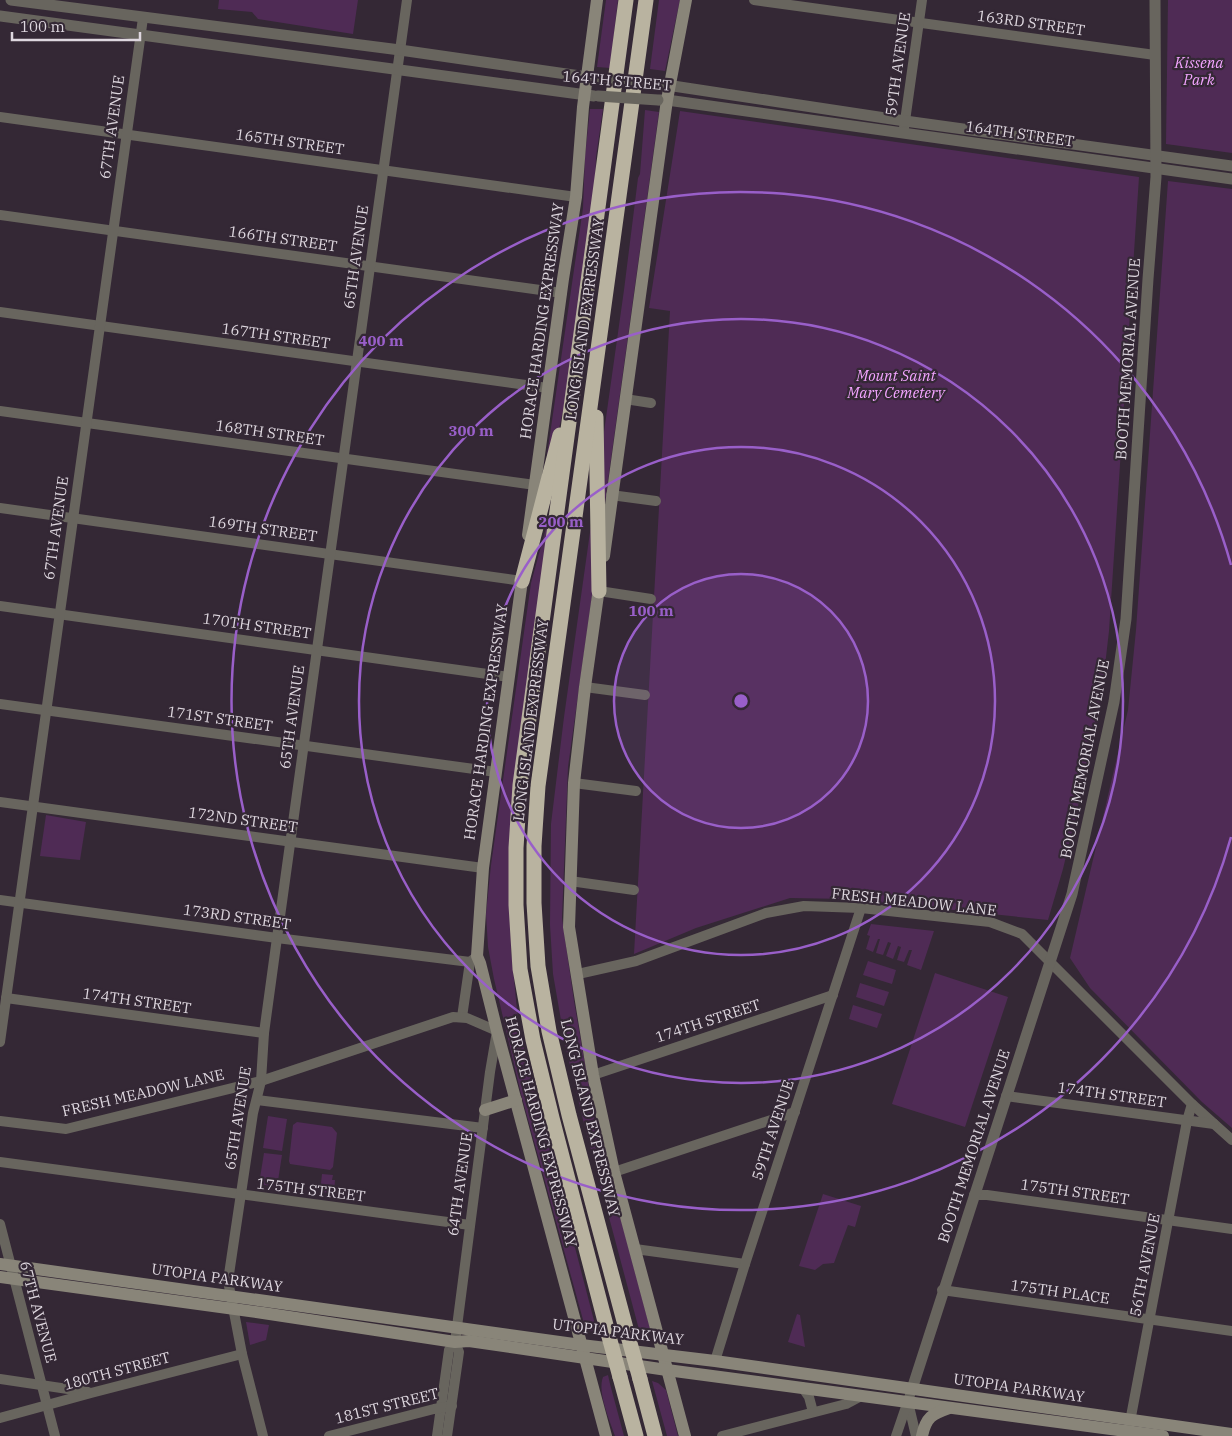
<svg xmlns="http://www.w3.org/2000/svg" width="1232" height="1436" font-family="'IBM Plex Serif',serif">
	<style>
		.green { fill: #4f2b55 }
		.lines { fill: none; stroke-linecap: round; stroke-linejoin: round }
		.minor { stroke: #68655e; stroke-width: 10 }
		.tertiary { stroke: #68655e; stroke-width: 11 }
		.secondary { stroke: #898579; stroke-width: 12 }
		.motorway { stroke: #b9b3a0; stroke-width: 15 }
		.tertiary-bridge { stroke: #68655e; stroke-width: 11 }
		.motorway-bridge { stroke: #b9b3a0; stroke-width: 15 }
		.ring { fill: none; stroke: #995fc9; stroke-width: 2.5 }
		.labels { text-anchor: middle; stroke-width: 4.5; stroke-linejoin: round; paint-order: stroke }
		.street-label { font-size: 15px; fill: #ded7df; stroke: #342835 }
		.park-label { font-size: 15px; font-style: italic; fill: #f3a4ff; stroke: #342835 }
		.centre { fill: #995fc9; stroke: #342835; stroke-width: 2.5 }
		.ring-label { font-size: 15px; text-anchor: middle; font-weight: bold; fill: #995fc9; stroke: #342835; stroke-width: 4.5; stroke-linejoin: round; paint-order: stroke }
	</style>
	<rect width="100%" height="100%" fill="#342835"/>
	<g class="green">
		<path d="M219,0H358L353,34L258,19L252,12L218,9Z"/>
		<path d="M606,0H618L610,68L597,67Z"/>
		<path d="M659,0H680L665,71L650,69Z"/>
		<path d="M1168,0H1232V153L1166,144Z"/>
		<path d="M590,109H603L596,157L595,187L569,383L557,438L552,454L547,455L583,208L585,156Z"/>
		<path d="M645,110L659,112L603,517L602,446L624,290L638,178L640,174Z"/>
		<path d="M680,111L1139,177L1109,631L1099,718L1063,869L1048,920L848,899L790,898L696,928L634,954L670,311L649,308Z"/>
		<path d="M1168,181L1232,189V1128L1202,1102L1090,988L1070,958L1128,710L1136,630Z"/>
		<path d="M592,518V596L568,767L562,918L574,1001L595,1122L650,1328L645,1337H641L583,1120L566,1049L553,974L550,925L551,824L564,717Z"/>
		<path d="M550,523L510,824L511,949L518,1020L527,1063L597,1332L590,1331L585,1327L521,1094L494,979L488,947L486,914L491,865L531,583L546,528Z"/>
		<path d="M46,815L86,822L80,860L40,856Z"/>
		<path d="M871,924L934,931L921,970L907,965L912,950H909L904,962L897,960L901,947L898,946L893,959L886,956L891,943L888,942L883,955L876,953L880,939H878L873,952L866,949L870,936L867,935Z"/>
		<path d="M868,961L896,970L892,984L863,975Z"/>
		<path d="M935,973L1008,997L965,1127L892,1104Z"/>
		<path d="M860,983L889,992L884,1006L856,997Z"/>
		<path d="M853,1005L882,1014L877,1028L849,1019Z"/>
		<path d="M268,1116L287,1119L282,1151L263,1148Z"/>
		<path d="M297,1122L332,1127L337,1133L333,1167L330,1170L290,1164L289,1161L293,1125Z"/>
		<path d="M264,1153L282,1155L277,1187L259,1184Z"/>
		<path d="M322,1174L333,1175L332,1180H335L334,1193L320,1192Z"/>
		<path d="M823,1194L861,1206L855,1227L848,1225L834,1263L823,1264L815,1270L799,1266Z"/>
		<path d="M797,1314L800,1315L805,1347L788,1342Z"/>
		<path d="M246,1322L269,1325L266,1340L250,1345Z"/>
		<path d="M608,1375L610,1384L624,1436H615C610,1421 597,1392 603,1377Z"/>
		<path d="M652,1381L658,1383L666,1390L678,1436H667Z"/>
	</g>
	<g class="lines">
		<g class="minor">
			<path d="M754,0L1155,55"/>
			<path d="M0,117L576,197"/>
			<path d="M904,128L922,0"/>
			<path d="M0,215L562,293"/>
			<path d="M0,312L548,388"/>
			<path d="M625,399L651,403"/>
			<path d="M0,411L535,485"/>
			<path d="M611,495L656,501"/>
			<path d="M0,508L522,581"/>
			<path d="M599,591L651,599"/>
			<path d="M0,606L509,677"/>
			<path d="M585,687L645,695"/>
			<path d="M0,704L496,772"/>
			<path d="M574,783L636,791"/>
			<path d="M0,802L483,868"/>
			<path d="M570,881L634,890"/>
			<path d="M0,900L277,938L470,962"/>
			<path d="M578,974L636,961L766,913L804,906L861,908L990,922L1022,934L1192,1104L1232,1140"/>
			<path d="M6,998L264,1033"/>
			<path d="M462,1017L470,962L475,958"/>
			<path d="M0,1042L143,18"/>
			<path d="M593,1075L833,995"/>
			<path d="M1006,1096L1214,1124"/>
			<path d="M257,1100L483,1128"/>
			<path d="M0,1121L66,1129L261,1081L453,1017L467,1018L497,1031L490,1072L455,1342L449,1350L437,1436"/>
			<path d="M0,1162L470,1225"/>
			<path d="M614,1172L795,1112"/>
			<path d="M974,1195H987L1232,1229"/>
			<path d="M0,1224L55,1436"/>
			<path d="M635,1249L745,1264"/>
			<path d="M942,1290L1232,1331"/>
			<path d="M715,1361L745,1264L861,908"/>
			<path d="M0,1379L88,1392"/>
			<path d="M802,1387L809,1397L813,1412"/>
			<path d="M908,1402L916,1436"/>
			<path d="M0,1418L91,1393L242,1354"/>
			<path d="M1129,1427L1187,1121L1192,1104"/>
			<path d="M263,1436L242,1354L228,1281L253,1113L261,1081L264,1033L277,938L407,0"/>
			<path d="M329,1436L434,1409L452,1406"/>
			<path d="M447,1436L459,1352L455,1342"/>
			<path d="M722,1436L846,1404L861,1396"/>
			<path d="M896,1436L910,1395"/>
		</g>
		<g class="tertiary">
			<path d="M11,0L400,50L601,79"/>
			<path d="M0,16L594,96"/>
			<path d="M660,84L905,121L1232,166"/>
			<path d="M660,100H667L1232,179"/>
			<path d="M912,1389L1072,894L1114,702L1126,619L1148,279L1156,177L1155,0"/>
		</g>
		<g class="secondary">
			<path d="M528,535L563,279L576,197L583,107L597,0"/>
			<path d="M604,556L667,100L686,0"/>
			<path d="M523,573L483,868L477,956L480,963L497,1031L606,1436"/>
			<path d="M600,581L585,687L574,783L569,927L593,1075L614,1172L685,1436"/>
			<path d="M485,1110L516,1100"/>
			<path d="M0,1264L581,1345L715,1361L1232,1434"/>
			<path d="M0,1277L263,1313L455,1342L469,1341L667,1370L1163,1436"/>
			<path d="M922,1436C926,1417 932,1414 949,1408"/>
		</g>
		<g class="motorway">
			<path d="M596,417L599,591"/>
			<path d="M522,581L560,435"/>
			<path d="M608,1333L552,1118L533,1040L520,969L516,905V848L520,785L626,0"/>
			<path d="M628,1336L569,1115L549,1031L538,966L534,903V846L538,786L646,0"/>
			<path d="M620,1377L636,1436"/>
			<path d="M640,1379L655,1436"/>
		</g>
		<g class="tertiary-bridge">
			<path d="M601,79L659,84"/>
			<path d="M598,96L658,100"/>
		</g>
		<g class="motorway-bridge">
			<path d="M608,1333L620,1377"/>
			<path d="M628,1336L640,1379"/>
		</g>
	</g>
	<circle cx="741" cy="701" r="127" fill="#995fc9" fill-opacity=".12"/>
	<g class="ring">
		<circle cx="741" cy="701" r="127"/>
		<circle cx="741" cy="701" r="254"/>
		<circle cx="741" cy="701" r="382"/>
		<path d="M1231 837A509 509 0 1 1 1231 565"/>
	</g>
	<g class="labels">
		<g class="street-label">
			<text transform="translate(1031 23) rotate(8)" y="5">163RD STREET</text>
			<text transform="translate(898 64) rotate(-82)" y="5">59TH AVENUE</text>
			<text transform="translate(617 81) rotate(5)" y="5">164TH STREET</text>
			<text transform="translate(112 127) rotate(-82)" y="5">67TH AVENUE</text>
			<text transform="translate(1020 134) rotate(8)" y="5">164TH STREET</text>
			<text transform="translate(290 142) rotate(8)" y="5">165TH STREET</text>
			<text transform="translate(283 239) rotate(8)" y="5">166TH STREET</text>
			<text transform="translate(356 257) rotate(-82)" y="5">65TH AVENUE</text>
			<text transform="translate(585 319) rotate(-82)" y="5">LONG ISLAND EXPRESSWAY</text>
			<text transform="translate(542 321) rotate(-82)" y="5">HORACE HARDING EXPRESSWAY</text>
			<text transform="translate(276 336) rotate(8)" y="5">167TH STREET</text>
			<text transform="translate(1128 359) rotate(-86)" y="5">BOOTH MEMORIAL AVENUE</text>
			<text transform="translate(270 433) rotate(8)" y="5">168TH STREET</text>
			<text transform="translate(56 528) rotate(-82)" y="5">67TH AVENUE</text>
			<text transform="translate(263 529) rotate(8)" y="5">169TH STREET</text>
			<text transform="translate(257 626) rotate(8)" y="5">170TH STREET</text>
			<text transform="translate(292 717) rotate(-82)" y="5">65TH AVENUE</text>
			<text transform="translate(220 719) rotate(8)" y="5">171ST STREET</text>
			<text transform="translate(531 720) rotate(-83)" y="5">LONG ISLAND EXPRESSWAY</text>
			<text transform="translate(486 722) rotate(-82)" y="5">HORACE HARDING EXPRESSWAY</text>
			<text transform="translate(1085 759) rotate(-79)" y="5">BOOTH MEMORIAL AVENUE</text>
			<text transform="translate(243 820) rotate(8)" y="5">172ND STREET</text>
			<text transform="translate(914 902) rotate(6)" y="5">FRESH MEADOW LANE</text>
			<text transform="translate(237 917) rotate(8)" y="5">173RD STREET</text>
			<text transform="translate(137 1001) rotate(8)" y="5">174TH STREET</text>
			<text transform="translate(708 1021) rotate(-18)" y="5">174TH STREET</text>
			<text transform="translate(143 1093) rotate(-13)" y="5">FRESH MEADOW LANE</text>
			<text transform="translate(1112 1095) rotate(8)" y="5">174TH STREET</text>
			<text transform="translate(238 1118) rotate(-81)" y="5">65TH AVENUE</text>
			<text transform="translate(590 1118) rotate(76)" y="5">LONG ISLAND EXPRESSWAY</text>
			<text transform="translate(773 1130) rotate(-72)" y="5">59TH AVENUE</text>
			<text transform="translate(541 1132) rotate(75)" y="5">HORACE HARDING EXPRESSWAY</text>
			<text transform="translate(974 1146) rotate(-72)" y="5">BOOTH MEMORIAL AVENUE</text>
			<text transform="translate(460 1184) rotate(-82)" y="5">64TH AVENUE</text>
			<text transform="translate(311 1190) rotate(7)" y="5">175TH STREET</text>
			<text transform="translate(1075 1192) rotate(8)" y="5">175TH STREET</text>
			<text transform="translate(1145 1265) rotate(-79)" y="5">56TH AVENUE</text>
			<text transform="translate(217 1278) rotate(8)" y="5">UTOPIA PARKWAY</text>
			<text transform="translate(1060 1292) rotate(8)" y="5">175TH PLACE</text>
			<text transform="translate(38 1312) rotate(75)" y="5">67TH AVENUE</text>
			<text transform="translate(618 1332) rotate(7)" y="5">UTOPIA PARKWAY</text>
			<text transform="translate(117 1371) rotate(-15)" y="5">180TH STREET</text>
			<text transform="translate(1019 1388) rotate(8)" y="5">UTOPIA PARKWAY</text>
			<text transform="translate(387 1406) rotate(-14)" y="5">181ST STREET</text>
		</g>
		<g class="park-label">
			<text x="1199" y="68">Kissena<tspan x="1199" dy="17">Park</tspan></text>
			<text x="896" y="381">Mount Saint<tspan x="896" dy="17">Mary Cemetery</tspan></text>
		</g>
	</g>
	<circle cx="741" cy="701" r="8" class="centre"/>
	<g class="ring-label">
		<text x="381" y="346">400 m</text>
		<text x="471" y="436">300 m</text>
		<text x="561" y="527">200 m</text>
		<text x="651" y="616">100 m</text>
	</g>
	<path d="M12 32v8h128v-8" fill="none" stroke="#ded7df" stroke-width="2.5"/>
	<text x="20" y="32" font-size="15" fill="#ded7df" stroke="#342835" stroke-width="4" paint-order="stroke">100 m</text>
</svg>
